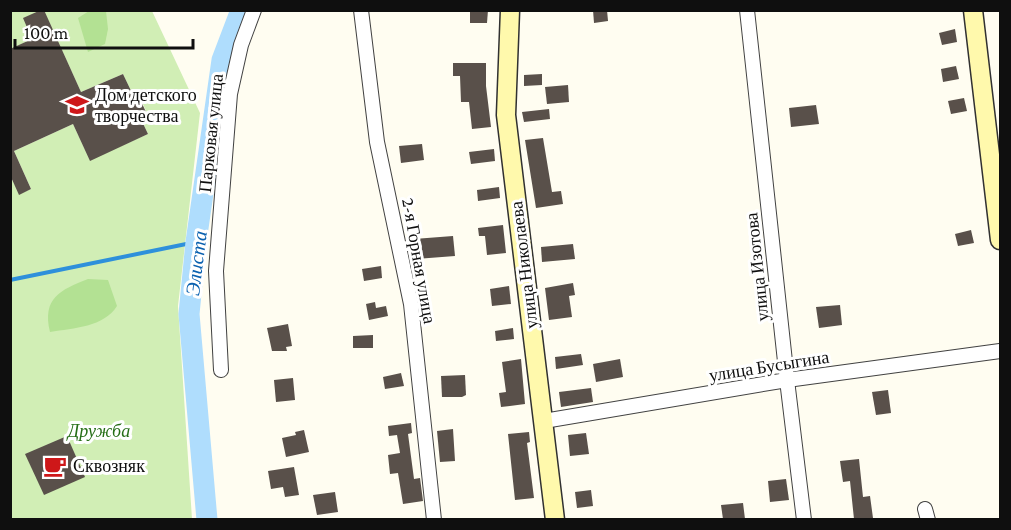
<svg xmlns="http://www.w3.org/2000/svg" width="1011" height="530" font-family="'Crimson Pro',serif">
	<style>
		.green { fill: #d1eeb5 }
		.forest { fill: #b3e193 }
		.lines { fill: none; stroke-linecap: round; stroke-linejoin: round }
		.stream { stroke: #2e90db; stroke-width: 4 }
		.river { stroke: #afddfd; stroke-width: 21 }
		.building { fill: #59504a }
		.street-casing { stroke: #424242; stroke-width: 16 }
		.secondary-casing { stroke: #313131; stroke-width: 21 }
		.street { stroke: #fff; stroke-width: 14 }
		.secondary { stroke: #fff9ac; stroke-width: 18 }
		.labels { text-anchor: middle; stroke-width: 6; stroke-linejoin: round; paint-order: stroke }
		.poi-label { font-size: 18px; fill: #0f0f0f; stroke: #fff; text-anchor: start }
		.street-label { font-size: 18px; fill: #0f0f0f; stroke: #fff }
		.park-label { font-size: 18px; font-style: italic; fill: #266e17; stroke: #fff }
		.water-label { font-size: 20px; font-style: italic; fill: #0a61af; stroke: #fff }
	</style>
	<rect width="100%" height="100%" fill="#fffdf1"/>
	<g class="green">
		<path d="M10,11H41L32,39L11,49Z"/>
		<path d="M44,11H152L200,113L178,306L192,519H11L10,175L19,194L31,189L14,151L73,124L90,160L148,134L139,115L146,111L139,95L134,97L123,74L81,92Z"/>
	</g>
	<g class="forest">
		<path d="M89,11H106L108,29L105,44L88,52L78,18Z"/>
		<path d="M88,279L108,280L117,306C104,327 74,328 50,332C42,298 60,290 88,279Z"/>
	</g>
	<g class="lines">
		<path class="stream" d="M10,280L196,242"/>
		<path class="river" d="M207,520L189,314L196,242L222,60L241,10"/>
	</g>
	<g class="building">
		<path d="M41,10H44L81,92L123,74L134,97L138,95L146,112L139,115L148,134L90,161L73,124L14,151L31,189L19,195L10,175V49L32,39L23,18Z"/>
		<path d="M470,10H488L487,23H470Z"/>
		<path d="M593,10H607L608,21L594,23Z"/>
		<path d="M955,29L957,42L942,45L939,33Z"/>
		<path d="M453,63H486V86L491,127L472,129L469,102H461L460,76H453Z"/>
		<path d="M956,66L959,79L943,82L941,69Z"/>
		<path d="M542,74V85L524,86V75Z"/>
		<path d="M568,85L569,102L547,104L545,87Z"/>
		<path d="M964,98L967,111L951,114L948,101Z"/>
		<path d="M816,105L819,124L791,127L789,108Z"/>
		<path d="M549,109L550,119L524,122L522,112Z"/>
		<path d="M543,138L552,192L561,191L563,204L536,208L525,140Z"/>
		<path d="M422,144L424,160L401,163L399,146Z"/>
		<path d="M494,149L495,161L471,164L469,152Z"/>
		<path d="M499,187L500,198L478,201L477,190Z"/>
		<path d="M503,225L506,253L487,255L485,236H479L478,228Z"/>
		<path d="M971,230L974,243L958,246L955,234Z"/>
		<path d="M453,236L455,256L416,259L414,239Z"/>
		<path d="M573,244L575,259L542,262L541,247Z"/>
		<path d="M381,266L382,278L364,281L362,269Z"/>
		<path d="M573,283L575,295L569,296L572,317L549,320L545,288Z"/>
		<path d="M509,286L511,304L492,306L490,289Z"/>
		<path d="M375,302L376,308L386,306L388,316L369,320L366,304Z"/>
		<path d="M840,305L842,325L819,328L816,307Z"/>
		<path d="M288,324L292,346L286,347L287,351H272L267,328Z"/>
		<path d="M513,328L514,339L496,341L495,331Z"/>
		<path d="M373,335V348H353V336Z"/>
		<path d="M581,354L583,365L556,369L555,357Z"/>
		<path d="M521,359L525,404L501,407L499,393L506,392L502,362Z"/>
		<path d="M620,359L623,377L596,382L593,364Z"/>
		<path d="M401,373L404,386L385,389L383,377Z"/>
		<path d="M465,375L466,395L462,397H442L441,376Z"/>
		<path d="M293,378L295,400L276,402L274,380Z"/>
		<path d="M591,388L593,402L561,407L559,392Z"/>
		<path d="M888,390L891,413L876,415L872,392Z"/>
		<path d="M411,423L412,433L408,434L414,479L420,478L423,501L403,504L398,473L390,474L388,455L400,453L397,435L389,436L388,426Z"/>
		<path d="M453,429L455,461L440,462L437,431Z"/>
		<path d="M304,430L309,452L286,457L282,438L296,435L295,432Z"/>
		<path d="M529,432L530,442L527,443L534,498L515,500L508,434Z"/>
		<path d="M586,433L589,454L570,456L568,435Z"/>
		<path d="M67,436L85,477L44,495L25,454Z"/>
		<path d="M859,459L863,497L870,496L873,518L854,519L850,481L843,482L840,461Z"/>
		<path d="M294,467L299,495L285,497L283,487L271,489L268,471Z"/>
		<path d="M786,479L789,500L770,502L768,481Z"/>
		<path d="M591,490L593,506L577,508L575,492Z"/>
		<path d="M335,492L338,512L317,515L313,495Z"/>
		<path d="M743,503L745,519H723L721,505Z"/>
	</g>
	<g class="lines">
		<g class="street-casing">
			<g id="street">
				<path d="M361,10L377,142L411,304L434,520"/>
				<path d="M747,10L787,380L804,520"/>
				<path d="M221,370L216,271L230,94L241,45L254,10"/>
				<path d="M544,421L787,380L1000,351"/>
				<path d="M925,509L928,520"/>
			</g>
		</g>
		<g class="secondary-casing">
			<g id="secondary">
				<path d="M510,10L506,115L555,520"/>
				<path d="M973,10L1000,240"/>
			</g>
		</g>
		<use href="#street" class="street"/>
		<use href="#secondary" class="secondary"/>
	</g>
	<defs>
		<g id="school-bare" transform="scale(1.8)"><path d="M0-5L7-2L0 1L-7-2ZM-4 1L0 2.5L4 1V4Q0 6-4 4Z" fill="#ce1719" stroke="#fff" stroke-width="2.5" paint-order="stroke"/></g>
		<g id="cafe-bare" transform="scale(1.8)"><path d="M-5.5-4.5H6V0H3Q3 3.5 0 3.5H-2.5Q-5.5 3.5-5.5 0ZM3-3.2v2h1.7v-2ZM-6 4.5H4V6H-6Z" fill="#ce1719" stroke="#fff" stroke-width="2.5" paint-order="stroke"/></g>
	</defs>
	<g fill-rule="evenodd">
		<use href="#school-bare" x="77" y="105"/>
		<use href="#cafe-bare" x="55" y="466"/>
	</g>
	<g class="labels">
		<g class="poi-label">
			<text x="95" y="101">Дом детского<tspan x="95" dy="21">творчества</tspan></text>
			<text x="73" y="472">Сквозняк</text>
		</g>
		<g class="street-label">
			<text transform="translate(211 133) rotate(-84)" y="6">Парковая улица</text>
			<text transform="translate(419 261) rotate(80)" y="6">2-я Горная улица</text>
			<text transform="translate(524 265) rotate(-97)" y="6">улица Николаева</text>
			<text transform="translate(757 267) rotate(-96)" y="6">улица Изотова</text>
			<text transform="translate(769 366) rotate(-9)" y="6">улица Бусыгина</text>
		</g>
		<g class="park-label">
			<text x="99" y="437">Дружба</text>
		</g>
		<g class="water-label">
			<text transform="translate(196 263) rotate(-83)" y="7">Элиста</text>
		</g>
	</g>
	<rect width="1011" height="530" fill="none" stroke="#0f0f0f" stroke-width="24"/>
	<path d="M15 39v9h178v-9" fill="none" stroke="#0f0f0f" stroke-width="3"/>
	<text x="24" y="39" font-size="18" fill="#0f0f0f" stroke="#ffffff" stroke-width="4.5" paint-order="stroke">100 m</text>
</svg>
